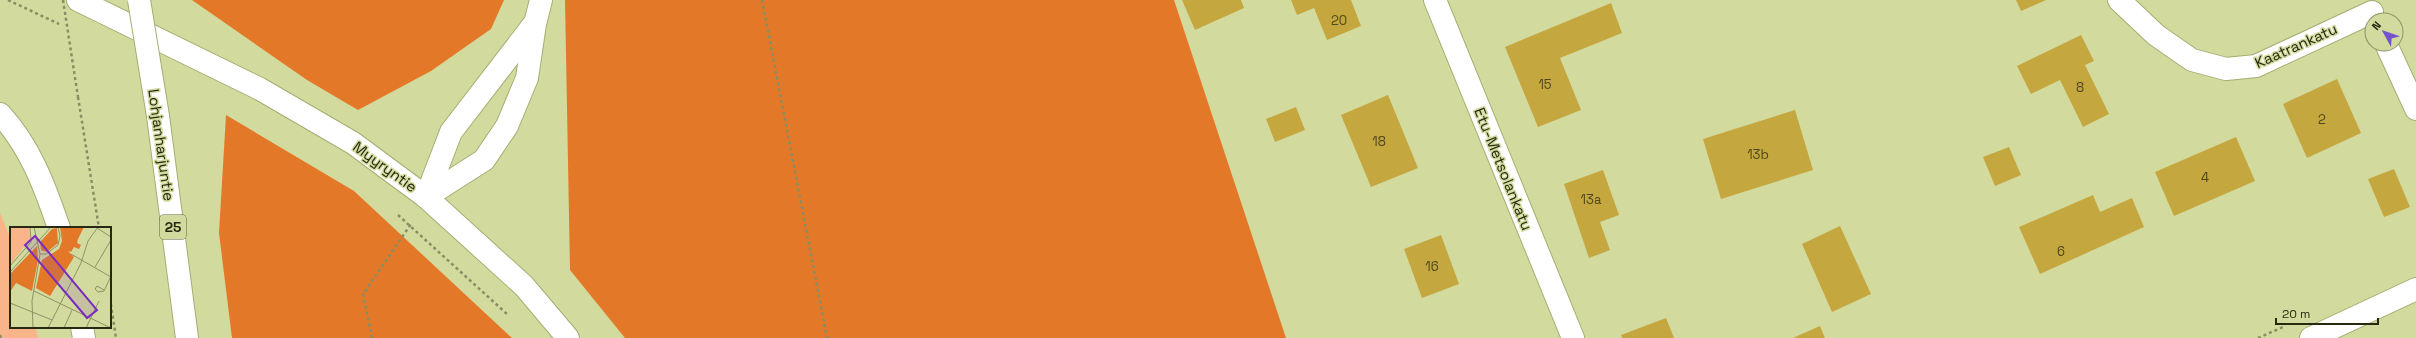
<svg xmlns="http://www.w3.org/2000/svg" width="2416" height="338" font-family="'Space Grotesk',sans-serif">
	<style>
		.green { fill: #fab489 }
		.forest { fill: #e37928 }
		.building { fill: #c5a73f }
		.lines { fill: none; stroke-linecap: round; stroke-linejoin: round }
		.street-casing { stroke: #a7ad73; stroke-width: 24 }
		.secondary-casing { stroke: #a7ad73; stroke-width: 24 }
		.highway-casing { stroke: #a7ad73; stroke-width: 24 }
		.path { stroke: #898e62; stroke-width: 2.5; stroke-dasharray: 3 3; stroke-linecap: butt }
		.street { stroke: #fff; stroke-width: 22 }
		.secondary { stroke: #fff; stroke-width: 22 }
		.highway { stroke: #fff; stroke-width: 22 }
		.highway-bridge-casing { stroke: #a7ad73; stroke-width: 24; stroke-linecap: butt }
		.path-bridge { stroke: #898e62; stroke-width: 2.5; stroke-dasharray: 3 3; stroke-linecap: butt }
		.highway-bridge { stroke: #fff; stroke-width: 22 }
		.labels { text-anchor: middle; stroke-width: 3; stroke-linejoin: round; paint-order: stroke }
		.number-label { font-size: 13px; fill: #4e481c }
		.shield { fill: #d3da9e; stroke: #5b5e3b; stroke-width: 1 }
		.shield-label { font-size: 14px; font-weight: bold; fill: #272911 }
		.street-label { font-size: 15px; fill: #272911; stroke: #d3da9e }
		.inset-road { fill: none; stroke: #8e9366; stroke-width: 1 }
		.view { fill: #7b2cbf; fill-opacity: 0.15; stroke: #7b2cbf; stroke-width: 2 }
		.inset-edge { fill: none; stroke: #272911; stroke-width: 2 }
	</style>
	<rect width="100%" height="100%" fill="#d3da9e"/>
	<path class="green" d="M0,213L11,240V327H35L38,338H0Z"/>
	<g class="forest">
		<path d="M192,0H504L491,29L431,71L358,110L307,80Z"/>
		<path d="M565,0H1174L1286,338H625L570,270Z"/>
		<path d="M226,115L354,191L512,338H232L219,233Z"/>
	</g>
	<g class="building">
		<path d="M1182,0H1241L1244,8L1195,30Z"/>
		<path d="M1291,0H1351L1361,26L1327,40L1314,8L1297,15Z"/>
		<path d="M2016,0H2046L2021,11Z"/>
		<path d="M1611,3L1622,33L1560,58L1581,110L1538,127L1505,47Z"/>
		<path d="M2081,35L2094,61L2085,65L2109,114L2083,127L2060,80L2031,94L2017,66Z"/>
		<path d="M2337,79L2361,133L2307,158L2283,104Z"/>
		<path d="M1388,95L1418,168L1371,187L1341,115Z"/>
		<path d="M1296,107L1305,130L1275,142L1266,119Z"/>
		<path d="M1795,110L1813,170L1721,199L1703,139Z"/>
		<path d="M2236,137L2255,181L2174,216L2155,172Z"/>
		<path d="M2009,147L2021,175L1995,186L1983,157Z"/>
		<path d="M2394,169L2410,207L2384,217L2368,179Z"/>
		<path d="M1603,170L1619,215L1600,222L1610,250L1589,258L1564,184Z"/>
		<path d="M2093,195L2100,212L2132,198L2144,227L2040,274L2019,227Z"/>
		<path d="M1840,226L1871,294L1832,312L1802,244Z"/>
		<path d="M1441,235L1459,284L1422,298L1404,249Z"/>
		<path d="M1666,318L1674,338H1622L1621,335Z"/>
		<path d="M1820,326L1825,338H1793Z"/>
	</g>
	<g class="lines">
		<g class="street-casing">
			<g id="street">
				<path d="M1435,0L1573,338"/>
				<path d="M2119,0L2156,35L2192,60L2226,69L2256,66L2372,12"/>
				<path d="M2386,44L2416,109"/>
				<path d="M0,114C30,146 45,187 59,228"/>
				<path d="M82,327L84,338"/>
				<path d="M2311,338L2416,289"/>
			</g>
		</g>
		<g class="secondary-casing">
			<path id="secondary" d="M78,0L260,89L353,143L426,197L524,286L568,338"/>
		</g>
		<g class="highway-casing">
			<g id="highway">
				<path d="M158,116L187,338"/>
				<path d="M426,197L484,160L507,126L527,78L535,24L541,0"/>
				<path d="M426,197L451,132L534,24"/>
			</g>
		</g>
		<g class="path">
			<path d="M8,0L59,24"/>
			<path d="M762,0L827,338"/>
			<path d="M78,97L99,228"/>
			<path d="M398,215L507,314"/>
			<path d="M110,298L116,338"/>
			<path d="M0,335L1,338"/>
			<path d="M372,338L363,294L411,224"/>
			<path d="M2258,338L2283,327"/>
		</g>
		<use href="#street" class="street"/>
		<use href="#secondary" class="secondary"/>
		<use href="#highway" class="highway"/>
		<g class="highway-bridge-casing">
			<path id="highway-bridge" d="M139,0L158,116"/>
		</g>
		<path class="path-bridge" d="M63,0L78,97"/>
		<use href="#highway-bridge" class="highway-bridge"/>
	</g>
	<g class="labels">
		<g class="number-label">
			<text x="1339" y="25">20</text>
			<text x="1545" y="89">15</text>
			<text x="2080" y="92">8</text>
			<text x="2322" y="124">2</text>
			<text x="1379" y="146">18</text>
			<text x="1758" y="159">13b</text>
			<text x="2205" y="182">4</text>
			<text x="1591" y="204">13a</text>
			<text x="2061" y="256">6</text>
			<text x="1432" y="271">16</text>
		</g>
		<rect class="shield" x="160" y="215" width="26" height="24" rx="3"/>
		<g class="shield-label">
			<text x="173" y="232">25</text>
		</g>
		<g class="street-label">
			<text transform="translate(2296 46) rotate(-24)" y="5">Kaatrankatu</text>
			<text transform="translate(161 145) rotate(82)" y="5">Lohjanharjuntie</text>
			<text transform="translate(385 167) rotate(36)" y="5">Myyryntie</text>
			<text transform="translate(1503 169) rotate(68)" y="5">Etu-Metsolankatu</text>
		</g>
	</g>
	<g transform="translate(10 227)">
		<rect width="101" height="101" fill="#d3da9e"/>
		<path d="M0,0H19L20,12L0,38Z" fill="#fab489"/>
		<path d="M50,0H74L68,12L67,16L71,18L69,22L64,20L61,25L58,24L64,30L40,69L26,61L32,33L49,22L52,14ZM47,1L48,16L37,25L31,23L30,15L42,2ZM27,19L28,33L22,64L6,56L0,65V47Z" fill="#e37928"/>
		<path class="inset-road" d="M87,1L101,10M30,27H36L48,18L50,9L48,0M61,27L101,50M0,39L21,15L20,0M85,40L101,13M0,45L41,0M94,63L87,59L85,62L88,65L94,64L101,49M24,64L101,101M0,76L42,93M23,101L22,74L30,27L24,0M38,101L71,36L78,14L88,0M54,101L62,83M76,101L89,74"/>
		<path class="view" d="M25,9L87,83L77,91L15,18Z"/>
		<rect width="101" height="101" class="inset-edge"/>
	</g>
	<g transform="translate(2384 32) rotate(310)"><circle r="19" fill="#d3da9e" stroke="#8e9366"/>
	<path d="M0-3L7 15L0 10L-7 15Z" fill="#7653cc"/>
	<text y="-6" font-size="11" font-weight="bold" text-anchor="middle" fill="#272911">N</text>
	</g>
	<path d="M2276 318v6h102v-6" fill="none" stroke="#272911" stroke-width="2"/>
	<text x="2282" y="318" font-size="12" fill="#272911" stroke="#d3da9e" stroke-width="3" paint-order="stroke">20 m</text>
</svg>
